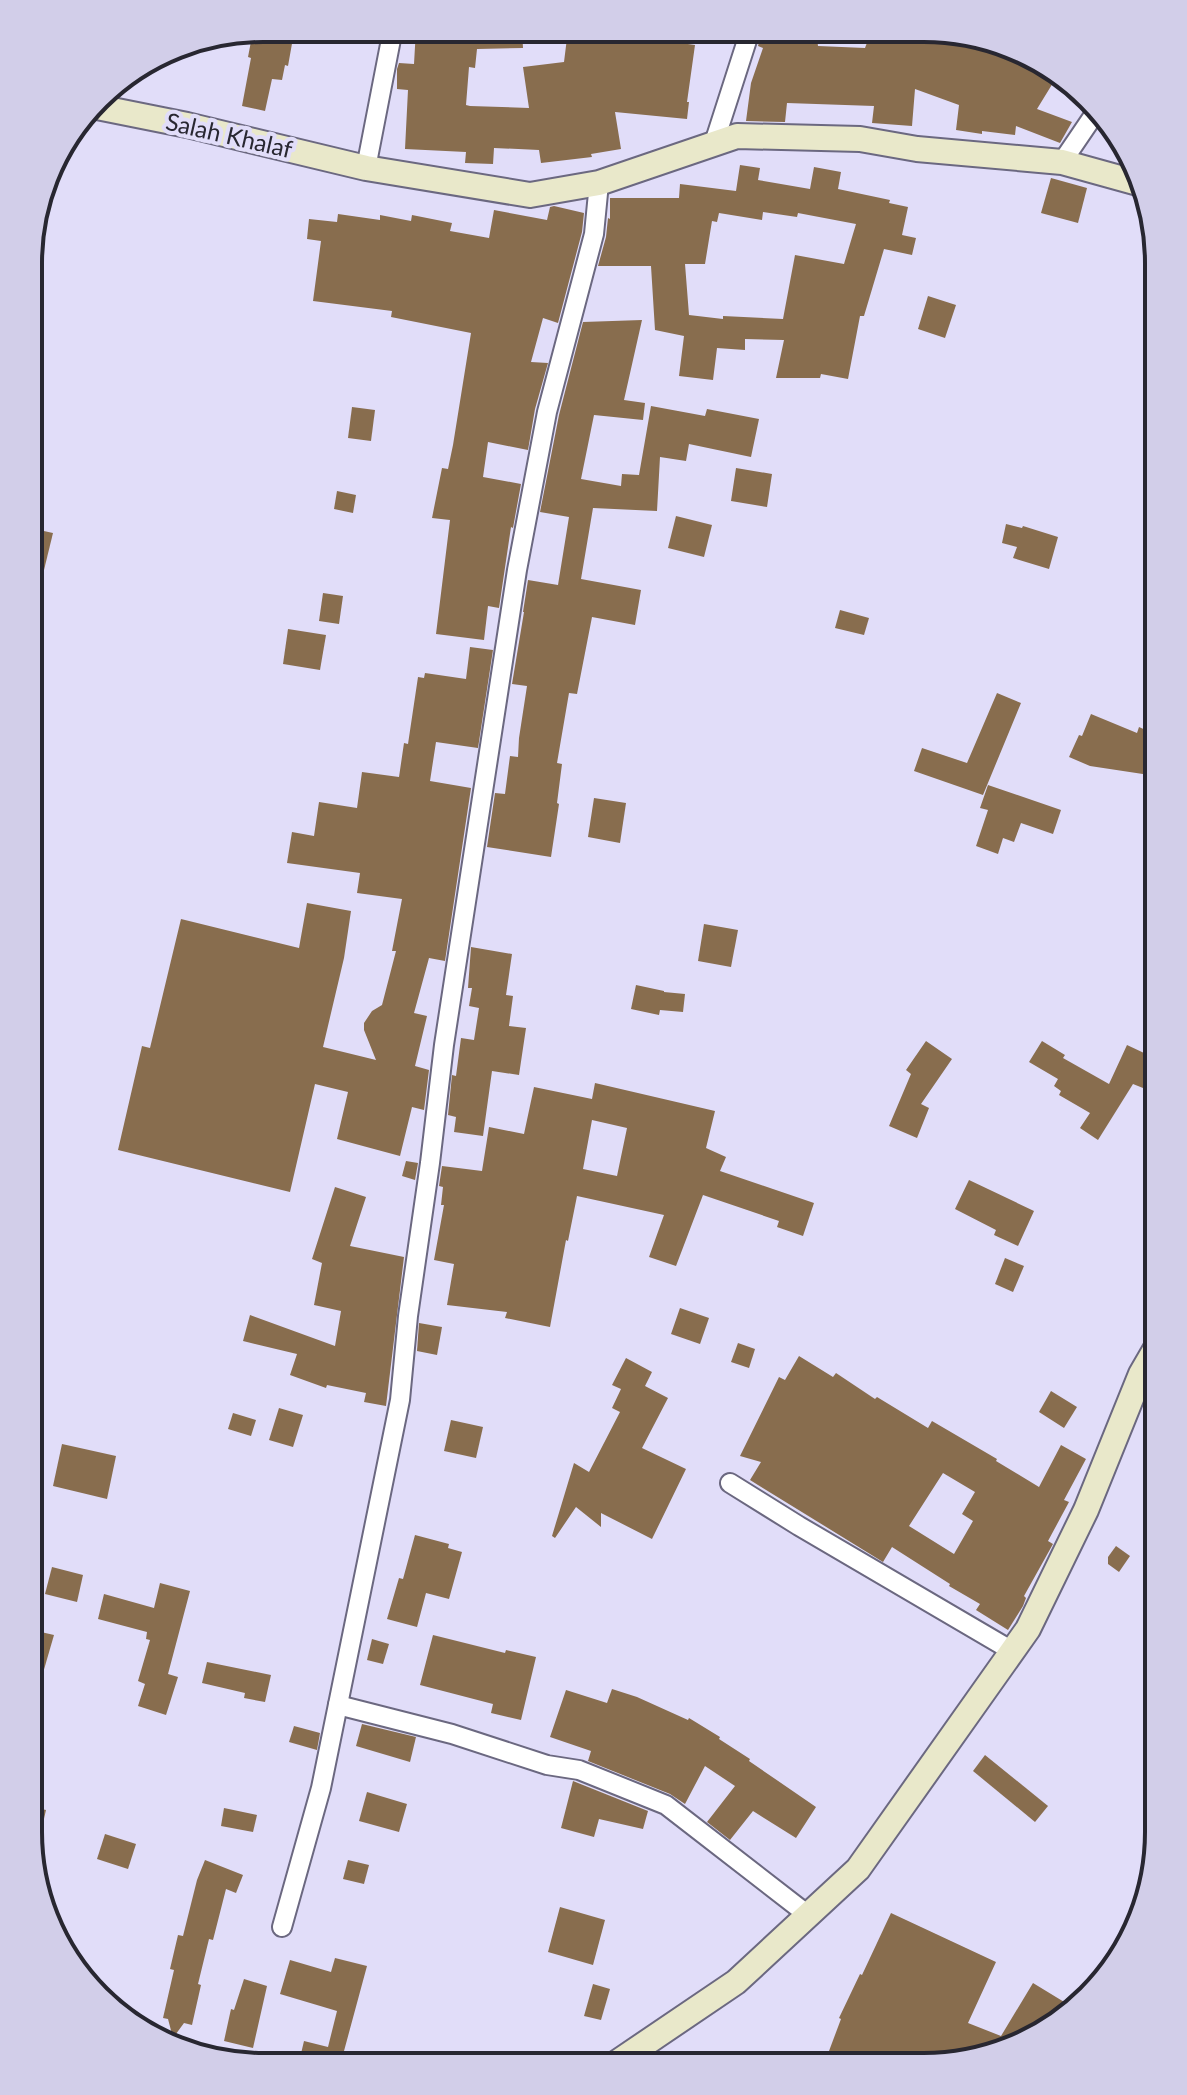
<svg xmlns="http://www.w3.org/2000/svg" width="1187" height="2095" font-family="Lato,sans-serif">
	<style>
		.building { fill: #886d4e; fill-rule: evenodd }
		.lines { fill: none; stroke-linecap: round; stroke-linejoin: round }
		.street-casing { stroke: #6b6880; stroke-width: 22 }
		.secondary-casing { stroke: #6b6880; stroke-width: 28 }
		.street { stroke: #fff; stroke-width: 18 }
		.secondary { stroke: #e9e8ca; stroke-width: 24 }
		.labels { text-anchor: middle; stroke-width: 8; stroke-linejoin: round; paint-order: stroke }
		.street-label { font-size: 24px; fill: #282731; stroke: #e1ddf9 }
		.rim { fill: none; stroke: #282731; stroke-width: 4 }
	</style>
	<rect width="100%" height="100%" fill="#e1ddf9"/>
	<g class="building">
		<path d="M416,29L522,30L523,48L477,49L475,68L469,67L466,105L470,106L529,108L523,67L564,62L568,30H645V32L653,33L652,39L695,45L687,102H689L687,119L615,112L621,149L591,154L592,157L541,163L539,150L494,148L493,164L465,163L466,152L405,149L408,90L397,89V69L399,63L414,64Z"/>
		<path d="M253,31L293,38L288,66L285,65L282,80L272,79L265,111L242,106L251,58L248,57Z"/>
		<path d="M762,31H800L798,39L817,38L818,46L865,48L871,32H970L1037,66L1056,78L1037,109L1072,122L1060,143L1016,126L1015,135L982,131V134L956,130L959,105L915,89L912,126L872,123L874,106L787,103L785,122L746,121L751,83L763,48L758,46Z"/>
		<path d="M740,165L760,168L758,180L810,189L814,167L841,172L838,189L890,200L889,203L908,207L902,235L916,238L912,255L884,249L864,316H860L848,379L821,374L820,378H776L784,340L745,339V350L717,348L713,380L679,376L684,336L655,330L651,266H598L606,237L608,218L610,219V198H679L680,184L736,191ZM763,212L797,217L798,213L856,224L844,264L795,255L783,319L723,316V319L689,315L685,264H705L712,221L717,222L719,213L762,220Z"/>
		<path d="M1051,178L1087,188L1078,223L1041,213Z"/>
		<path d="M554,206L584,213L582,232L558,323L543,318L531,362L548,363L535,409L528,450L488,442L483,477L521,484L513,528L511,527L499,608L488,606L484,640L436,634L450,520L432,518L442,468L448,469L453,445L471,333L391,317L392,311L313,301L321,241L307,239L309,219L337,222L338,214L380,220V215L411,221L412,215L452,223L450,231L489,238L494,210L547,220L550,207Z"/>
		<path d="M928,296L956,305L945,338L918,329Z"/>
		<path d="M642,320L624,400L645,403L643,420L594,415L581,479L621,486L622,474L639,475L651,406L705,416L707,409L759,419L751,457L689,444L686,461L660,457L657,511L593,508L581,579L641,590L635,625L592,617L577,694L569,693L557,763L562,764L557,803L559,804L551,857L487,847L495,793L505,794L510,756L518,757L519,738L527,686L512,684L524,612H523L528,580L558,585L569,517L540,512L559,415L583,322Z"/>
		<path d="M352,407L375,410L371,441L348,438Z"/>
		<path d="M736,468L772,474L767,507L731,501Z"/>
		<path d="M337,491L356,495L353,513L334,509Z"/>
		<path d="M676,516L712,525L704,557L668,548Z"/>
		<path d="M1006,524L1022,528L1023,526L1058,537L1049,569L1013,558L1017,547L1002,543Z"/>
		<path d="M30,528L53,533L44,570L30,567Z"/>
		<path d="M323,593L343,596L339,624L319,621Z"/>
		<path d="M840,610L869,618L864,635L835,628Z"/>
		<path d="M288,629L326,635L320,670L283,664Z"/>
		<path d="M470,647L493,650L478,748L436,742L430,781L471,788L445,961L429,958L414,1013L427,1016L415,1066L429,1070L424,1110L412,1107L400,1156L337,1139L348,1092L315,1084L290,1192L118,1150L142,1046L150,1048L181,919L299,948L307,903L351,911L344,958L323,1047L376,1060L364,1030V1023L372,1011L382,1005L396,951H392L402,899L357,893L360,873L287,863L292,832L314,836L319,802L357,808L362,772L399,777L404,743L408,744L418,677L424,678L425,673L466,679Z"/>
		<path d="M997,693L1021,703L983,795L914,771L922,748L967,763Z"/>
		<path d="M1091,714L1137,733L1139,727L1159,736V767L1156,776L1090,766L1069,757L1079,735L1082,736Z"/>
		<path d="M988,785L1061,810L1053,834L1021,823L1014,842L1003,838L998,854L976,846L988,810L980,808Z"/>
		<path d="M594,798L626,803L620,843L588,837Z"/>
		<path d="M704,924L738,930L731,967L698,961Z"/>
		<path d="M471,947L512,954L506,995L513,996L509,1026L526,1028L519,1075L492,1071L483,1136L454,1132L456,1117L448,1115L452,1075L456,1076L461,1038L474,1040L479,1008L469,1006L472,988H468Z"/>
		<path d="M636,985L664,991V992L685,994L683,1012L660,1010L659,1015L631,1009Z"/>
		<path d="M926,1041L952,1059L921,1104L929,1108L917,1138L889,1126L911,1074L906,1070Z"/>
		<path d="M1042,1041L1065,1055L1063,1058L1109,1084L1127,1045L1159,1060V1080L1153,1092L1133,1084L1098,1140L1080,1128L1090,1113L1059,1095L1061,1091L1054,1086L1058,1079L1029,1062Z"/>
		<path d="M595,1083L715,1111L706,1148L726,1157L720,1171L814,1203L803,1236L777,1227L779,1221L703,1195L676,1266L649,1257L664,1215L577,1196L568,1241L566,1240L550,1327L505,1318L507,1312L447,1305L454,1264L434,1260L444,1205H441L443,1187L439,1186L442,1166L482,1171L489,1127L524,1134L534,1087L592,1099ZM592,1120L627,1128L617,1176L583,1169Z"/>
		<path d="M406,1161L418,1163L415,1180L402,1176Z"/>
		<path d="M969,1180L1034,1211L1018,1246L994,1235L996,1230L955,1209Z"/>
		<path d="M335,1187L366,1197L350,1246L404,1257L386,1406L364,1402L366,1393L327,1385L326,1388L290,1375L297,1354L243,1341L250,1315L335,1346L341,1311L314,1305L322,1263L312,1259Z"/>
		<path d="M1005,1258L1024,1266L1013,1292L995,1284Z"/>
		<path d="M680,1308L709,1318L700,1344L671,1334Z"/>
		<path d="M419,1323L442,1327L437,1355L417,1351Z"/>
		<path d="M738,1343L755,1349L749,1368L731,1362Z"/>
		<path d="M799,1356L833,1377L836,1373L875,1399L877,1397L928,1428L932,1421L997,1459L996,1461L1039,1487L1061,1445L1086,1459L1064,1500L1069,1502L1048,1541L1053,1544L1024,1596L1026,1598L1023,1606L1008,1630L976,1610L980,1604L949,1586L950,1584L892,1547L883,1562L750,1480L761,1462L740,1456L779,1377L785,1380ZM943,1473L975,1492L962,1514L973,1521L954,1554L909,1526Z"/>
		<path d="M626,1358L652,1372L645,1386L668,1398L642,1448L686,1469L652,1539L601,1513V1527L576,1507L555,1538L552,1536L574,1463L589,1472L620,1412L612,1408L621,1389L612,1385Z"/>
		<path d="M1051,1391L1077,1407L1064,1428L1039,1412Z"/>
		<path d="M279,1408L303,1415L293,1447L269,1440Z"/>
		<path d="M233,1413L256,1420L251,1436L228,1429Z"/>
		<path d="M451,1420L483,1427L476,1458L444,1451Z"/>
		<path d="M62,1444L116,1456L107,1499L53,1486Z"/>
		<path d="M415,1535L449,1544L448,1548L462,1552L449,1599L426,1593L417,1627L387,1619L399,1578L403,1579Z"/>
		<path d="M1116,1546L1130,1556L1119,1572L1108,1564V1557Z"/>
		<path d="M52,1567L83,1575L77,1602L45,1594Z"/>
		<path d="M160,1583L190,1591L168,1674L178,1677L166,1715L138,1706L145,1684L138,1681L150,1640L146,1639L147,1632L98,1619L104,1594L154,1608Z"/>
		<path d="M28,1629L54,1635L34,1704H28Z"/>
		<path d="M433,1635L505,1653L506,1650L536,1657L521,1720L491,1713L493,1704L420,1685Z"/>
		<path d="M372,1639L389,1644L383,1664L367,1660Z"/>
		<path d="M207,1662L271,1675L265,1702L244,1698L245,1693L202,1683Z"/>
		<path d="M612,1689L637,1697L688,1720L689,1718L720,1737L719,1739L750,1759L749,1761L816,1807L796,1838L753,1811L730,1840L707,1822L735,1786L705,1766L685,1804L670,1794L588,1761L591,1751L550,1737L566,1690L607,1703Z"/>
		<path d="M362,1724L416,1737L410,1762L356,1746Z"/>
		<path d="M294,1726L320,1733L317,1750L289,1742Z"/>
		<path d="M985,1755L1048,1806L1035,1822L973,1771Z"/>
		<path d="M573,1781L648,1811L643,1829L599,1819L594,1837L561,1828Z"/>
		<path d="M367,1792L407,1804L399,1832L359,1821Z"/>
		<path d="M28,1806L46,1810L35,1858L32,1857L28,1832Z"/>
		<path d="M224,1808L257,1815L253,1832L221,1826Z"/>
		<path d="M105,1834L136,1844L128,1869L97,1859Z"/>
		<path d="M205,1860L243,1875L236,1893L226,1889L213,1940L209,1939L198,1984L201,1985L192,2025L184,2023L173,2038L168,2019L163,2018L174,1970L170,1969L178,1935L183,1936L197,1880Z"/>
		<path d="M348,1860L369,1865L364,1884L343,1879Z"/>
		<path d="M560,1907L605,1920L593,1965L548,1952Z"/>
		<path d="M891,1913L996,1962L968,2023L1001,2036L1033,1983L1074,2008L1067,2019L1000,2054L924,2067H823L841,2019L839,2018L860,1974L862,1975Z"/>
		<path d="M335,1958L367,1966L344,2051L375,2059L374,2065H312L299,2062L304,2041L328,2047L337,2011L280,1994L290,1960L331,1972Z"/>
		<path d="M244,1979L267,1986L253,2048L224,2041L231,2009L234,2010Z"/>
		<path d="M593,1984L610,1989L601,2020L584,2016Z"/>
	</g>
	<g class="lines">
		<g class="street-casing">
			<g id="street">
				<path d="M714,143L750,31"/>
				<path d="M1062,162L1096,112"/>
				<path d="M366,168L393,29"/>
				<path d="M730,1483L799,1526L1014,1652"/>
				<path d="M338,1705L452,1734L547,1765L579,1770L666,1805L808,1915"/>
				<path d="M282,1927L321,1788L400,1400L408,1316L430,1163L444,1045L517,570L547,412L594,234L599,183"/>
			</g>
		</g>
		<g class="secondary-casing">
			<g id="secondary">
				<path d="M92,106L187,125L366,168L530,195L599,183L737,136L860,139L917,149L1062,162L1145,185"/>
				<path d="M612,2066L736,1982L858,1869L1028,1629L1086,1510L1141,1374L1159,1343"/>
			</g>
		</g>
		<use href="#street" class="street"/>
		<use href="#secondary" class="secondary"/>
	</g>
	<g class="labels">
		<g class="street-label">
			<text transform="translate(229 136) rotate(13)" y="8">Salah Khalaf</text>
		</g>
	</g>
	<path d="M0 0H1187V2095H0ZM263 42H924A221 221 0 0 1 1145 263V1832A221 221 0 0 1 924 2053H263A221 221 0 0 1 42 1832V263A221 221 0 0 1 263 42Z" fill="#d2cee9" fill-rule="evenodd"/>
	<path class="rim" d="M263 42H924A221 221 0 0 1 1145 263V1832A221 221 0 0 1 924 2053H263A221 221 0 0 1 42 1832V263A221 221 0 0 1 263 42Z"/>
</svg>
